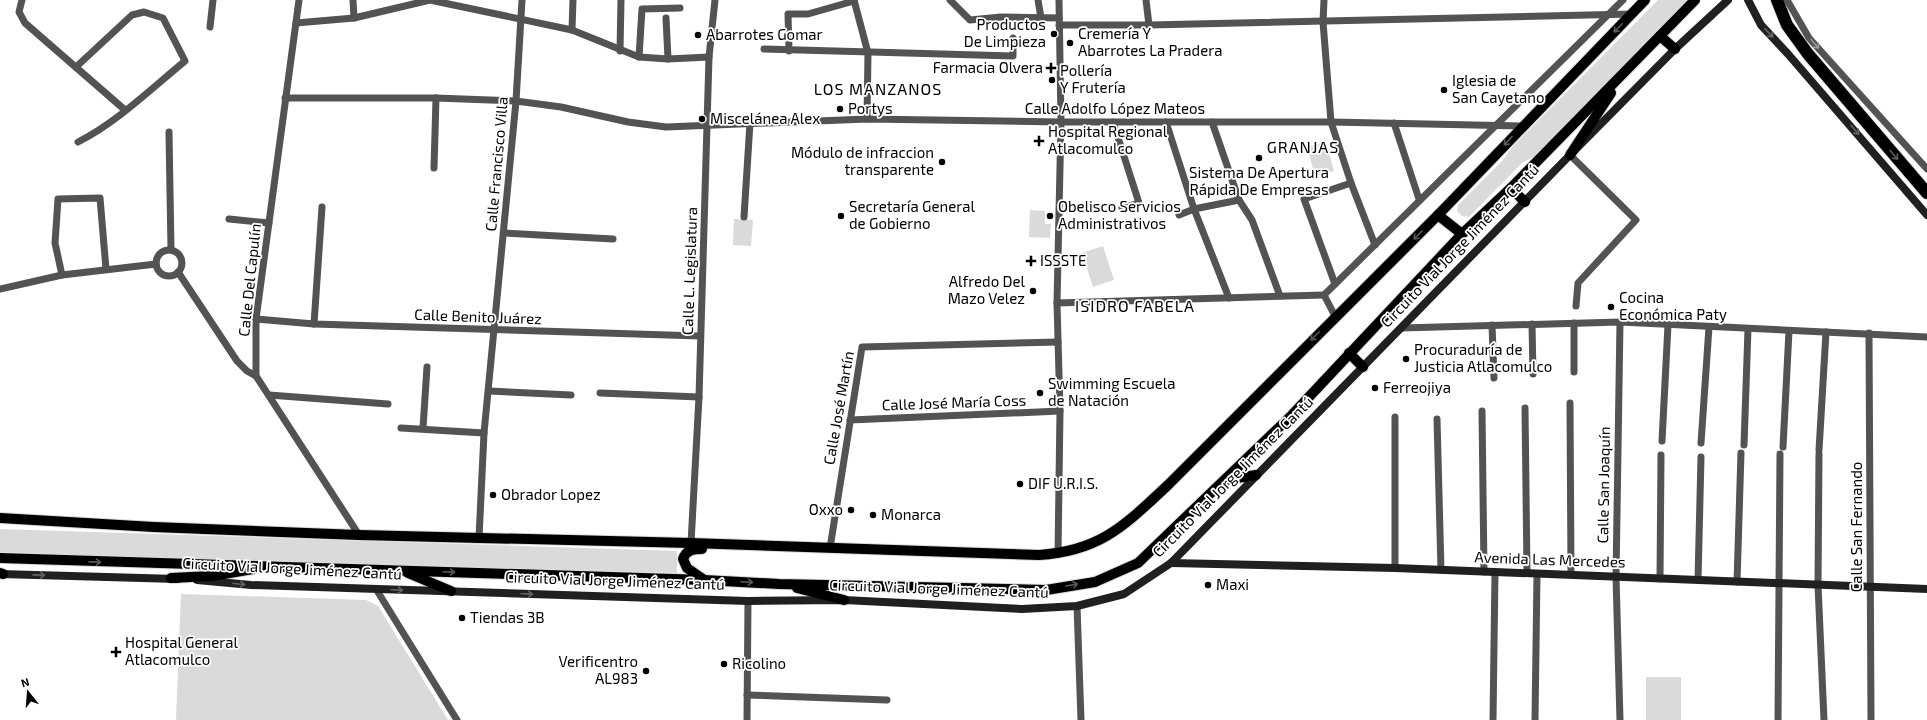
<svg xmlns="http://www.w3.org/2000/svg" width="1927" height="720" font-family="'Exo 2',sans-serif">
	<style>
		.green { fill: #dadada }
		.lines { fill: none; stroke-linecap: round; stroke-linejoin: round }
		.primary-casing { stroke: #dbdbdb; stroke-width: 12 }
		.highway-casing { stroke: #dbdbdb; stroke-width: 14 }
		.street { stroke: #535353; stroke-width: 7 }
		.secondary { stroke: #202020; stroke-width: 8 }
		.primary { stroke: #000; stroke-width: 10 }
		.highway { stroke: #000; stroke-width: 12 }
		.oneway { stroke: #595959 }
		.oneway2 { stroke: #636363 }
		.oneway3 { stroke: #989898 }
		.poi-dot { fill: #000; stroke: #fff; stroke-width: 1.5 }
		.labels { text-anchor: middle; stroke-width: 3.5; stroke-linejoin: round; paint-order: stroke }
		.poi-label { font-size: 15px; fill: #000; stroke: #fff; text-anchor: start }
		.street-label { font-size: 15px; fill: #000; stroke: #fff }
		.neighbourhood-label { font-size: 16px; letter-spacing: 1px; fill: #000; stroke: #fff }
	</style>
	<rect width="100%" height="100%" fill="#fff"/>
	<g class="green">
		<path d="M1658,0H1690L1539,154L1522,163L1469,217L1462,216L1457,211L1458,205L1503,160L1513,146Z"/>
		<path d="M1326,142L1334,171L1315,176L1307,147Z"/>
		<path d="M1030,210L1045,211V224H1051L1050,238L1029,237Z"/>
		<path d="M734,219L753,220L751,246L733,245Z"/>
		<path d="M1103,246L1114,280L1093,287L1082,253Z"/>
		<path d="M0,529L677,551V573L225,561L0,552Z"/>
		<path d="M181,594L366,600L378,606L448,720H176Z"/>
		<rect x="1646" y="677" width="35" height="43"/>
	</g>
	<g class="lines">
		<g class="primary-casing">
			<g id="primary">
				<path d="M1660,36L1675,49"/>
				<path d="M1570,155L1611,93"/>
				<path d="M1511,188L1525,202"/>
				<path d="M1438,215L1462,234"/>
				<path d="M1349,353L1363,367"/>
				<path d="M1225,480L1256,475"/>
				<path d="M0,518L154,527L359,535L691,543L1039,555C1101,551 1125,525 1168,485L1438,215L1645,0"/>
				<path d="M702,549C693,549 686,550 683,559L687,568L703,579"/>
				<path d="M0,558L704,580L779,584L1046,590L1095,582L1138,563L1292,415L1462,234L1511,188L1695,0"/>
				<path d="M0,573L3,574"/>
				<path d="M408,573L451,591"/>
				<path d="M171,578L212,576L253,569"/>
				<path d="M797,588L844,600"/>
			</g>
		</g>
		<g class="highway-casing">
			<path id="highway" d="M1777,0L1787,25L1808,54L1927,193"/>
		</g>
		<g class="street">
			<path d="M22,0L19,12L25,23L125,110"/>
			<path d="M299,0L256,319V376L359,535"/>
			<path d="M353,0L354,18"/>
			<path d="M854,0L868,53L867,119"/>
			<path d="M950,0L970,20L1001,17L1059,18"/>
			<path d="M1038,0L1041,18"/>
			<path d="M1146,0L1149,25"/>
			<path d="M1324,0L1323,22L1331,122L1351,183L1375,245"/>
			<path d="M1787,0L1809,38L1927,169"/>
			<path d="M666,18L668,59"/>
			<path d="M296,23L354,18L430,0L572,30L639,57L668,59L709,57"/>
			<path d="M1059,25H1149L1631,14"/>
			<path d="M210,27L213,0"/>
			<path d="M572,30L573,0"/>
			<path d="M764,49L1013,56V38"/>
			<path d="M620,51L621,0"/>
			<path d="M789,51L788,14H808L854,1"/>
			<path d="M639,57L642,9L680,8"/>
			<path d="M76,67L132,15L144,12L163,18L185,61C151,89 117,122 78,142"/>
			<path d="M285,98H436L516,101L561,107L628,122L666,127L867,119L1061,122H1331L1522,126"/>
			<path d="M1113,122L1139,203L1122,208"/>
			<path d="M1166,122L1194,209L1229,298"/>
			<path d="M1212,122L1239,200L1252,220L1280,296"/>
			<path d="M1394,123L1419,199"/>
			<path d="M169,132L171,250"/>
			<path d="M1570,155L1636,220L1578,283L1576,306"/>
			<path d="M434,168L436,98"/>
			<path d="M1179,215L1194,209L1239,200"/>
			<path d="M744,217L750,123"/>
			<path d="M229,219L269,223"/>
			<path d="M504,233L613,239"/>
			<circle cx="169" cy="263" r="13"/>
			<path d="M178,272L237,361L247,371L256,376"/>
			<path d="M62,275L55,243L58,199L100,198L106,269"/>
			<path d="M1335,284L1304,199L1351,183"/>
			<path d="M0,289L62,275L156,264"/>
			<path d="M1324,295L1623,0"/>
			<path d="M1324,295L1335,316"/>
			<path d="M1057,303L1324,295"/>
			<path d="M256,319L314,324L700,336"/>
			<path d="M1620,322L1616,577L1620,720"/>
			<path d="M1574,323V372"/>
			<path d="M314,324L322,207"/>
			<path d="M1532,324L1533,374"/>
			<path d="M1492,325L1494,378"/>
			<path d="M1402,328L1620,322L1927,337"/>
			<path d="M1869,333L1871,720"/>
			<path d="M489,391L571,395"/>
			<path d="M600,393L699,397"/>
			<path d="M269,395L388,404"/>
			<path d="M1570,403L1571,575"/>
			<path d="M1525,408L1527,573"/>
			<path d="M1482,411L1484,572"/>
			<path d="M1395,417V568"/>
			<path d="M1437,419L1441,570"/>
			<path d="M850,420L1060,411"/>
			<path d="M401,428L484,433"/>
			<path d="M423,428L427,367"/>
			<path d="M1662,441L1668,325"/>
			<path d="M1701,443L1709,327"/>
			<path d="M1744,445L1748,329"/>
			<path d="M1783,447L1789,331"/>
			<path d="M1819,450L1826,332"/>
			<path d="M1819,454L1818,585L1824,720"/>
			<path d="M479,538L484,433L516,101L522,0"/>
			<path d="M691,543L699,397L709,57L715,0"/>
			<path d="M830,548L862,347L1058,342"/>
			<path d="M1058,554L1060,411L1057,303L1061,122L1059,0"/>
			<path d="M1660,579L1661,455"/>
			<path d="M1698,580L1701,457"/>
			<path d="M1737,582L1741,453"/>
			<path d="M376,589L457,720"/>
			<path d="M1077,606L1081,720"/>
			<path d="M747,695L887,700"/>
			<path d="M747,720L748,601"/>
			<path d="M1493,720L1495,572"/>
			<path d="M1535,720L1537,574"/>
			<path d="M1778,720L1780,454"/>
		</g>
		<g class="secondary">
			<path d="M1748,0L1761,25L1788,54L1927,215"/>
			<path d="M1171,563L1395,568L1927,589"/>
			<path d="M0,574L177,579"/>
			<path d="M197,580L251,585L748,601L844,600L1022,609L1077,606L1124,594L1171,563L1570,155L1675,49L1728,0"/>
		</g>
		<use href="#primary" class="primary"/>
		<use href="#highway" class="highway"/>
	</g>
	<defs><path id="oneway-shaft" d="M-6 0H5M1.5-3L5.5 0L1.5 3" fill="none" stroke-width="1.6" stroke-linecap="round" stroke-linejoin="round"/></defs>
	<g class="oneway">
		<use href="#oneway-shaft" transform="translate(1618 28) rotate(134)"/>
		<use href="#oneway-shaft" transform="translate(1508 141) rotate(133)"/>
		<use href="#oneway-shaft" transform="translate(1894 155) rotate(49)"/>
		<use href="#oneway-shaft" transform="translate(1418 235) rotate(135)"/>
		<use href="#oneway-shaft" transform="translate(1315 336) rotate(135)"/>
		<use href="#oneway-shaft" transform="translate(95 562) rotate(1)"/>
		<use href="#oneway-shaft" transform="translate(449 572) rotate(2)"/>
		<use href="#oneway-shaft" transform="translate(747 582) rotate(3)"/>
		<use href="#oneway-shaft" transform="translate(1072 585) rotate(-10)"/>
	</g>
	<g class="oneway2">
		<use href="#oneway-shaft" transform="translate(1769 33) rotate(47)"/>
		<use href="#oneway-shaft" transform="translate(1855 130) rotate(49)"/>
		<use href="#oneway-shaft" transform="translate(39 575) rotate(1)"/>
		<use href="#oneway-shaft" transform="translate(239 584) rotate(5)"/>
		<use href="#oneway-shaft" transform="translate(397 590) rotate(2)"/>
		<use href="#oneway-shaft" transform="translate(527 594) rotate(2)"/>
	</g>
	<use class="oneway3" href="#oneway-shaft" transform="translate(1815 44) rotate(49)"/>
	<g class="poi-dot">
		<circle cx="1054" cy="34" r="4"/>
		<circle cx="698" cy="35" r="4"/>
		<circle cx="1070" cy="43" r="4"/>
		<path d="M1049 62h4v4h4v4h-4v4h-4v-4h-4v-4h4z"/>
		<circle cx="1052" cy="80" r="4"/>
		<circle cx="1444" cy="90" r="4"/>
		<circle cx="840" cy="109" r="4"/>
		<circle cx="702" cy="119" r="4"/>
		<path d="M1037 135h4v4h4v4h-4v4h-4v-4h-4v-4h4z"/>
		<circle cx="1259" cy="158" r="4"/>
		<circle cx="942" cy="162" r="4"/>
		<circle cx="841" cy="216" r="4"/>
		<circle cx="1050" cy="216" r="4"/>
		<path d="M1029 255h4v4h4v4h-4v4h-4v-4h-4v-4h4z"/>
		<circle cx="1033" cy="291" r="4"/>
		<circle cx="1611" cy="307" r="4"/>
		<circle cx="1406" cy="359" r="4"/>
		<circle cx="1375" cy="388" r="4"/>
		<circle cx="1040" cy="393" r="4"/>
		<circle cx="1020" cy="484" r="4"/>
		<circle cx="493" cy="495" r="4"/>
		<circle cx="851" cy="510" r="4"/>
		<circle cx="873" cy="515" r="4"/>
		<circle cx="1208" cy="585" r="4"/>
		<circle cx="462" cy="618" r="4"/>
		<path d="M114 646h4v4h4v4h-4v4h-4v-4h-4v-4h4z"/>
		<circle cx="724" cy="664" r="4"/>
		<circle cx="646" cy="671" r="4"/>
	</g>
	<g class="labels">
		<g class="poi-label">
			<text x="1046" y="30" text-anchor="end">Productos<tspan x="1046" dy="17">De Limpieza</tspan></text>
			<text x="1078" y="39">Cremería Y<tspan x="1078" dy="17">Abarrotes La Pradera</tspan></text>
			<text x="706" y="40">Abarrotes Gomar</text>
			<text x="1043" y="73" text-anchor="end">Farmacia Olvera</text>
			<text x="1060" y="76">Pollería<tspan x="1060" dy="17">Y Frutería</tspan></text>
			<text x="1452" y="86">Iglesia de<tspan x="1452" dy="17">San Cayetano</tspan></text>
			<text x="848" y="114">Portys</text>
			<text x="710" y="124">Miscelánea Alex</text>
			<text x="1048" y="137">Hospital Regional<tspan x="1048" dy="17">Atlacomulco</tspan></text>
			<text x="934" y="158" text-anchor="end">Módulo de infraccion<tspan x="934" dy="17">transparente</tspan></text>
			<text x="1259" y="178" text-anchor="middle">Sistema De Apertura<tspan x="1259" dy="17">Rápida De Empresas</tspan></text>
			<text x="849" y="212">Secretaría General<tspan x="849" dy="17">de Gobierno</tspan></text>
			<text x="1058" y="212">Obelisco Servicios<tspan x="1058" dy="17">Administrativos</tspan></text>
			<text x="1040" y="266">ISSSTE</text>
			<text x="1025" y="287" text-anchor="end">Alfredo Del<tspan x="1025" dy="17">Mazo Velez</tspan></text>
			<text x="1619" y="303">Cocina<tspan x="1619" dy="17">Económica Paty</tspan></text>
			<text x="1414" y="355">Procuraduría de<tspan x="1414" dy="17">Justicia Atlacomulco</tspan></text>
			<text x="1048" y="389">Swimming Escuela<tspan x="1048" dy="17">de Natación</tspan></text>
			<text x="1383" y="393">Ferreojiya</text>
			<text x="1028" y="489">DIF U.R.I.S.</text>
			<text x="501" y="500">Obrador Lopez</text>
			<text x="843" y="515" text-anchor="end">Oxxo</text>
			<text x="881" y="520">Monarca</text>
			<text x="1216" y="590">Maxi</text>
			<text x="470" y="623">Tiendas 3B</text>
			<text x="125" y="648">Hospital General<tspan x="125" dy="17">Atlacomulco</tspan></text>
			<text x="638" y="667" text-anchor="end">Verificentro<tspan x="638" dy="17">AL983</tspan></text>
			<text x="732" y="669">Ricolino</text>
		</g>
		<g class="street-label">
			<text x="1115" y="114">Calle Adolfo López Mateos</text>
			<text transform="translate(497 164) rotate(-85)" y="5">Calle Francisco Villa</text>
			<text transform="translate(1460 246) rotate(-46)" y="5">Circuito Vial Jorge Jiménez Cantú</text>
			<text transform="translate(690 271) rotate(-88)" y="5">Calle L. Legislatura</text>
			<text transform="translate(250 280) rotate(-84)" y="5">Calle Del Capulín</text>
			<text transform="translate(478 317) rotate(2)" y="5">Calle Benito Juárez</text>
			<text transform="translate(954 403) rotate(-2)" y="5">Calle José María Coss</text>
			<text transform="translate(839 408) rotate(-80)" y="5">Calle José Martín</text>
			<text transform="translate(1233 477) rotate(-45)" y="5">Circuito Vial Jorge Jiménez Cantú</text>
			<text transform="translate(1604 485) rotate(-89)" y="5">Calle San Joaquín</text>
			<text transform="translate(1857 527) rotate(-90)" y="5">Calle San Fernando</text>
			<text transform="translate(1550 560) rotate(2)" y="5">Avenida Las Mercedes</text>
			<text transform="translate(292 569) rotate(3)" y="5">Circuito Vial Jorge Jiménez Cantú</text>
			<text transform="translate(615 581) rotate(2)" y="5">Circuito Vial Jorge Jiménez Cantú</text>
			<text transform="translate(939 589) rotate(2)" y="5">Circuito Vial Jorge Jiménez Cantú</text>
		</g>
		<g class="neighbourhood-label">
			<text x="878" y="95">LOS MANZANOS</text>
			<text x="1303" y="153">GRANJAS</text>
			<text x="1135" y="312">ISIDRO FABELA</text>
		</g>
	</g>
	<g transform="translate(28 692) rotate(343)" stroke="#ffffff" stroke-width="3" paint-order="stroke">
	<path d="M0-3L7 15L0 10L-7 15Z" fill="#000000"/>
	<text y="-6" font-size="11" font-weight="bold" text-anchor="middle" fill="#000000">N</text>
	</g>
</svg>
